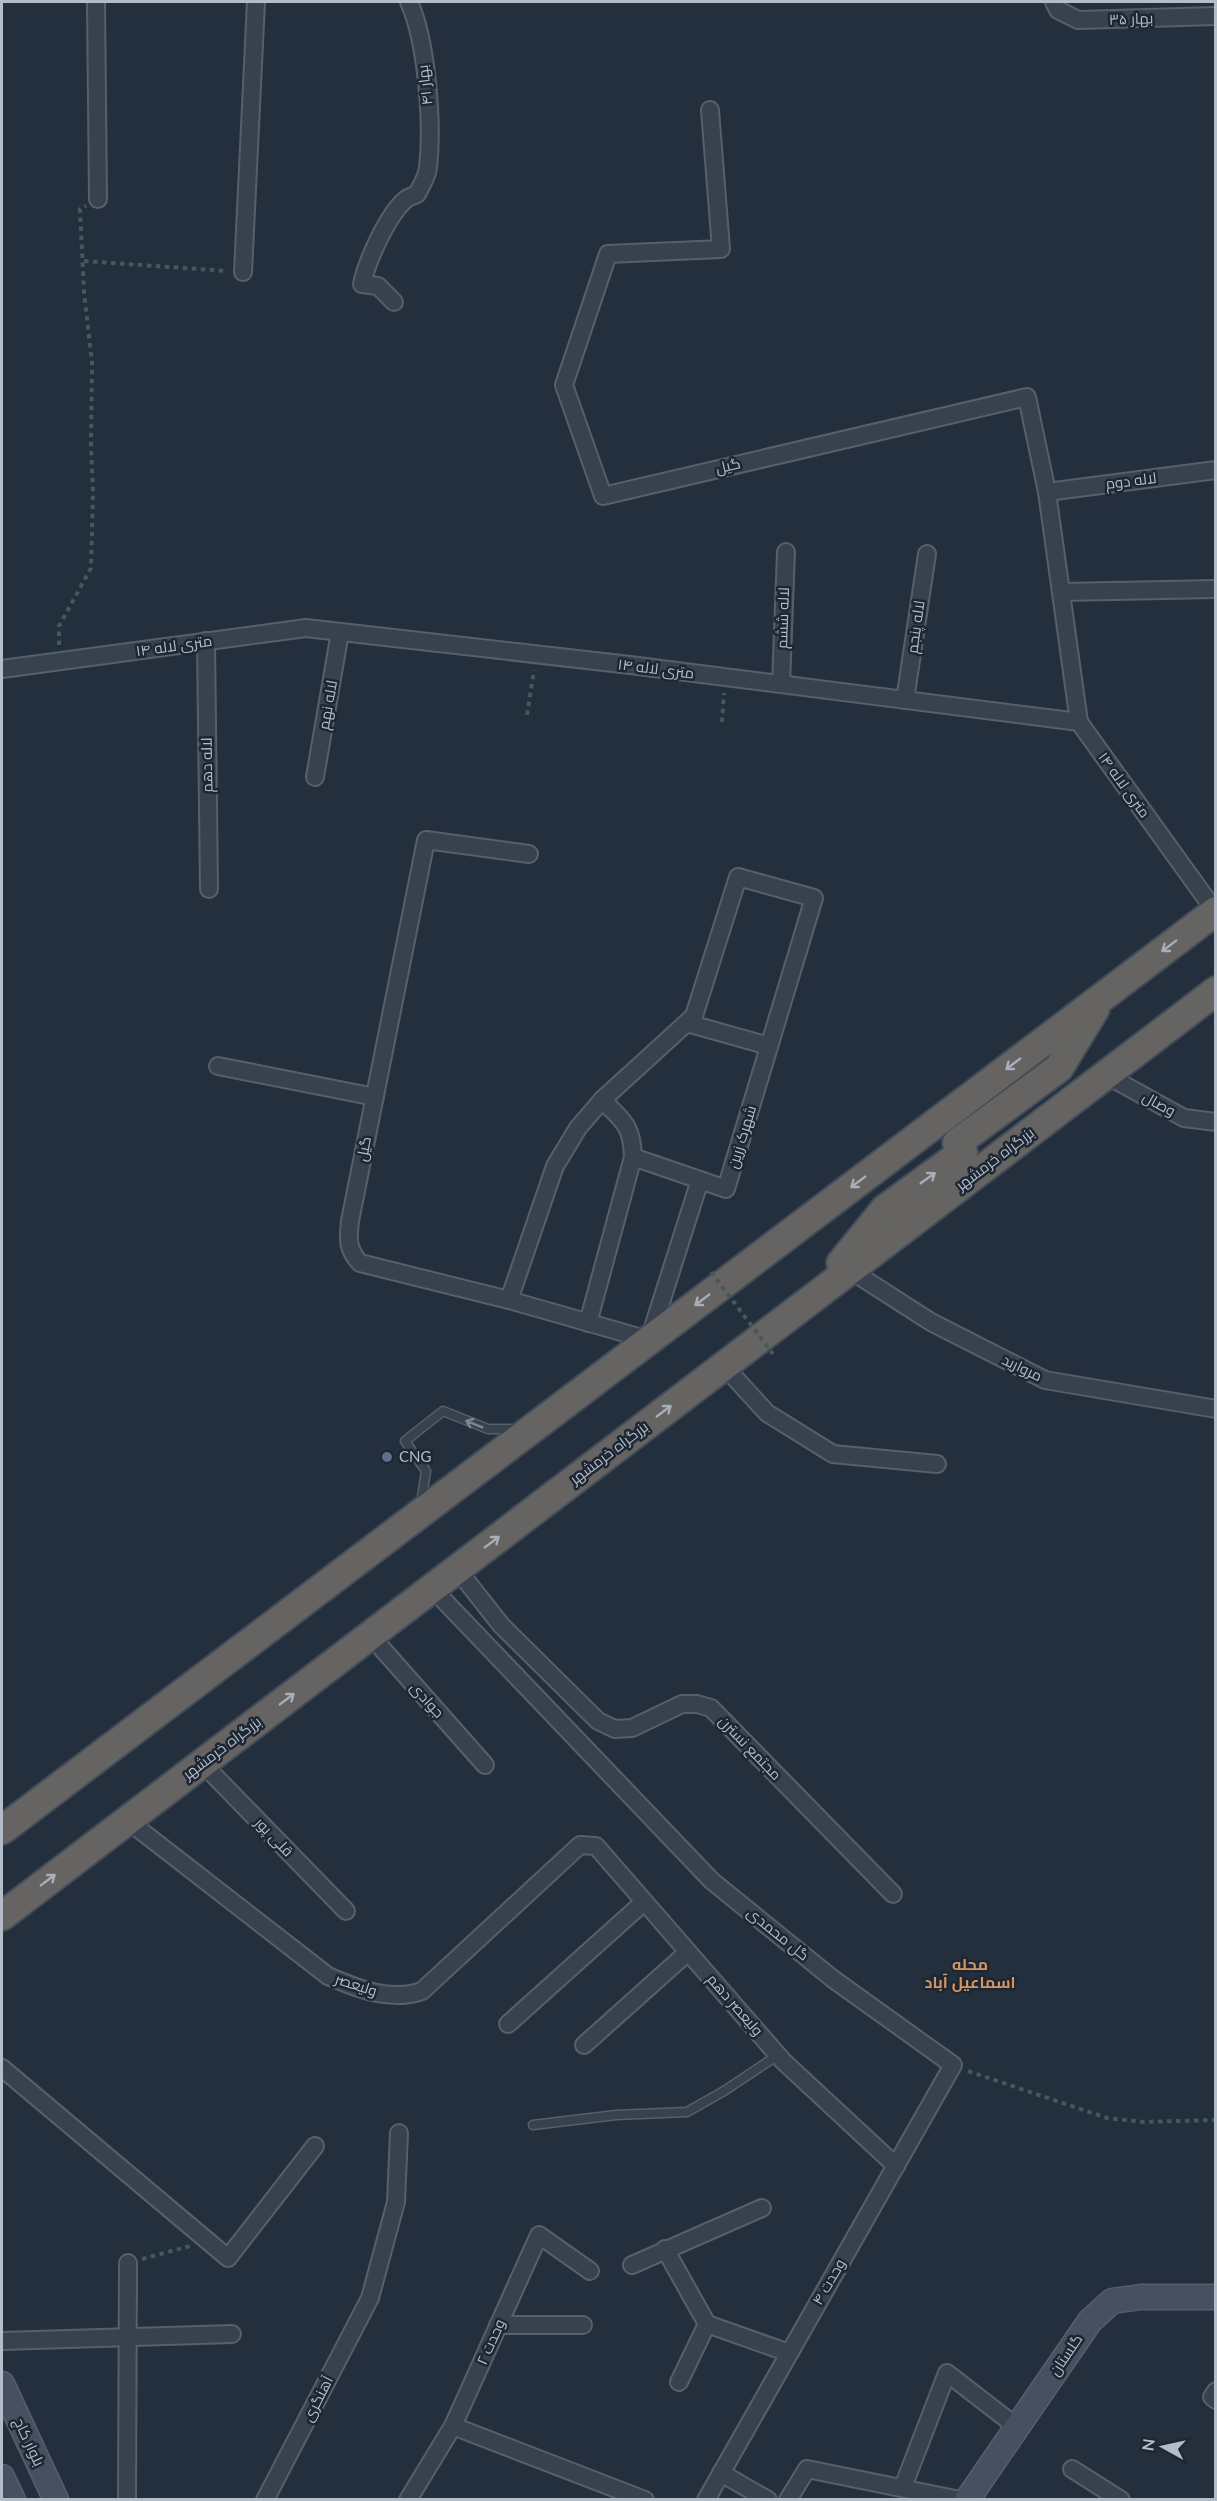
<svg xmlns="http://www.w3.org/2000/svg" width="1217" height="2501" font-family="Lato,Cairo,sans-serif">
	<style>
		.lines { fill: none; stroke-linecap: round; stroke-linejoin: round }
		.service-casing { stroke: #565f6c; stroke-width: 11 }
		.minor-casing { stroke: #565f6c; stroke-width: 20 }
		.secondary-casing { stroke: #565f6c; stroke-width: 27 }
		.trunk-casing { stroke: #434c59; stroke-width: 32 }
		.path { stroke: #44595c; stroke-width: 4; stroke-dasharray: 4.5 4.5; stroke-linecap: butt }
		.service { stroke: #38414e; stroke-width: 8 }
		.minor { stroke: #38414e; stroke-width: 16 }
		.secondary { stroke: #465061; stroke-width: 24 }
		.trunk { stroke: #656462; stroke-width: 28 }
		.path-bridge { stroke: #44595c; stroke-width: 4; stroke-dasharray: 4.5 4.5; stroke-linecap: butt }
		.oneway { stroke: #a8afba }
		.oneway2 { stroke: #7c8592 }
		.service-dot { fill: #5c6f8a; stroke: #1d2633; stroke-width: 2 }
		.labels { text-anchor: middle; stroke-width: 5; stroke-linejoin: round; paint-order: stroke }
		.street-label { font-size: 15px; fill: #b4bcc9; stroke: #1d2633 }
		.poi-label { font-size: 15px; fill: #b4bcc9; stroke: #1d2633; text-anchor: start }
		.neighbourhood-label { font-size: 16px; font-weight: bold; fill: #d59563; stroke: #1d2633 }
	</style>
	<rect width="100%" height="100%" fill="#242f3e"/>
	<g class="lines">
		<g class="service-casing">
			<g id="service">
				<path d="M421,1503L426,1471L405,1441L443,1411L488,1429H519"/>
				<path d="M533,2125L616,2115L687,2112L724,2091L778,2055"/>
			</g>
		</g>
		<g class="minor-casing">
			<g id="minor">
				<path d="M96,2L98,199"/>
				<path d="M1054,2L1058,10L1078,20L1216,16"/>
				<path d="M710,110L721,249L608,254L564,385L603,496L1027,397L1047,492L1079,722"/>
				<path d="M243,272L256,2"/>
				<path d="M394,302L378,286L362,284C367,261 387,216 405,200C408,197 413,196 417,194C421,186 427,177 428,168C433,124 427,42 409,2"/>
				<path d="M1047,492L1216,470"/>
				<path d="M1061,592L1216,589"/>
				<path d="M206,641L209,889"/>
				<path d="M2,669L306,628L630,665L1079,722L1215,911"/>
				<path d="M781,684L786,552"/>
				<path d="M905,700L927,554"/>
				<path d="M315,777L340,632"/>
				<path d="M687,1023L769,1046"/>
				<path d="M218,1066L375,1097"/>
				<path d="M1106,1075L1184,1118L1216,1122"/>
				<path d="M633,1157L700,1180"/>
				<path d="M850,1270L931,1322L1045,1380L1216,1409"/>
				<path d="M509,1300L555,1166L578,1128L602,1100L694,1016L738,877L814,898L726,1189L700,1180L649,1340L509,1300L360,1263C347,1249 348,1239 350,1221L426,840L529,854"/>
				<path d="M588,1323L633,1157C632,1126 624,1121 602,1100"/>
				<path d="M724,1366L767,1413L833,1454L937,1464"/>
				<path d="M457,1569L501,1625L598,1721L615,1729L632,1728L682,1704H697L711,1708L893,1894"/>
				<path d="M432,1588L712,1881L833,1979L953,2065L706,2500"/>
				<path d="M370,1635L485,1765"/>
				<path d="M202,1763L346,1911"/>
				<path d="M127,1820L328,1976C358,1989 391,2002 422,1991L580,1845L596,1846L783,2061L896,2166"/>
				<path d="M508,2024L644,1902"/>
				<path d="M584,2045L688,1952"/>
				<path d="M2,2068L228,2258L315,2146"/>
				<path d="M665,2249L707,2324L789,2353"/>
				<path d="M632,2265L762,2208"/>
				<path d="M498,2325H583"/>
				<path d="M2,2341L232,2334"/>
				<path d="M679,2382L707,2324"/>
				<path d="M1216,2391L1212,2397L1216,2400"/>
				<path d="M453,2426L645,2500"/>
				<path d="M1072,2469L1121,2500"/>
				<path d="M721,2473L768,2500"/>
				<path d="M903,2487L947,2373L1017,2427"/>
				<path d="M127,2500L128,2263"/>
				<path d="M265,2500L370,2298L396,2202L399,2133"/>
				<path d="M408,2500L453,2426L539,2235L590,2271"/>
				<path d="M788,2500L807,2469L960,2500"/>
			</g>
		</g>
		<g class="secondary-casing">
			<g id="secondary">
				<path d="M2,2384L56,2500"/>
				<path d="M2,2477L13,2500"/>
				<path d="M967,2500L1090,2321L1112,2301L1141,2297H1216"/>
			</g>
		</g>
		<g class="trunk-casing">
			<g id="trunk">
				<path d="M957,1143L1059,1068L1095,1009"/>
				<path d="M841,1263L885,1209L963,1152"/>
				<path d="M2,1830L1216,911"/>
				<path d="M2,1916L1216,991"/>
			</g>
		</g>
		<g class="path">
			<path d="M84,261L227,271"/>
			<path d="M59,645V626L91,568L93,493L91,445L92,363L84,292L80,209L86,206"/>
			<path d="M527,715L534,670"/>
			<path d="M722,722L724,693"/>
			<path d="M968,2071L1107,2118L1144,2122L1216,2120"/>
			<path d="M142,2259L190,2246"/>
		</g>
		<use href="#service" class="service"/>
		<use href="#minor" class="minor"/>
		<use href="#secondary" class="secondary"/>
		<use href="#trunk" class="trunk"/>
		<path class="path-bridge" d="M711,1272L773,1354"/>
	</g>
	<defs><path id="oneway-shaft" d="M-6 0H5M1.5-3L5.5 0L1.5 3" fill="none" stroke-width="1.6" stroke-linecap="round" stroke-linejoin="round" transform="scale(1.5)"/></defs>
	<g class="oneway">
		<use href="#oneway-shaft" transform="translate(1169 946) rotate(143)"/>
		<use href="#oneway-shaft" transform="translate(1013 1064) rotate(143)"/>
		<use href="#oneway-shaft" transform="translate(928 1178) rotate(-36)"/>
		<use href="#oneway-shaft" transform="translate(858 1182) rotate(143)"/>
		<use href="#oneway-shaft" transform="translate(702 1300) rotate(143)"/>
		<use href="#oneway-shaft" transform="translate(664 1411) rotate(-37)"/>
		<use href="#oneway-shaft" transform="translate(492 1542) rotate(-37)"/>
		<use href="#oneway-shaft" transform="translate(287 1699) rotate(-37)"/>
		<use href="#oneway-shaft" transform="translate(48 1880) rotate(-37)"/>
	</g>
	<use class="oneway2" href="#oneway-shaft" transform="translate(474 1424) rotate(-158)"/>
	<circle class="service-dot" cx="387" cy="1457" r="6"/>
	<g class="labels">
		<g class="street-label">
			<text transform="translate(1131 19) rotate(-2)" y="5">بهار ۳۵</text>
			<text transform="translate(425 85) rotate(-97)" y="5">بهار ۴۱</text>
			<text transform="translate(728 466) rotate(-13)" y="5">گیل</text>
			<text transform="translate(1131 481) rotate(-7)" y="5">لاله دوم</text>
			<text transform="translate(783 618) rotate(-88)" y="5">لاله ششم</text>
			<text transform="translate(916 627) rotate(-82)" y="5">لاله پنجم</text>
			<text transform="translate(174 646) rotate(-8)" y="5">۱۴ متری لاله</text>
			<text transform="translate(656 669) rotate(7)" y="5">۱۴ متری لاله</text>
			<text transform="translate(328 705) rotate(-80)" y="5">لاله نهم</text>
			<text transform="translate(207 765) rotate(-91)" y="5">لاله دهم</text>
			<text transform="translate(1124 785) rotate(54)" y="5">۱۴ متری لاله</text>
			<text transform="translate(1159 1104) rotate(29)" y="5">وصال</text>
			<text transform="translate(742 1137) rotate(-73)" y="5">شهرک زرین</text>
			<text transform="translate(364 1149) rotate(-79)" y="5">گیل</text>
			<text transform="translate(995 1159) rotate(-37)" y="5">بزرگراه خرمشهر</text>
			<text transform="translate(1022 1368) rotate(26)" y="5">مروارید</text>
			<text transform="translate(609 1453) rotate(-37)" y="5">بزرگراه خرمشهر</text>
			<text transform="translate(427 1700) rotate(48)" y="5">جوادی</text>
			<text transform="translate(222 1748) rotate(-37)" y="5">بزرگراه خرمشهر</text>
			<text transform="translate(750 1748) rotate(46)" y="5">مجتمع نسترن</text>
			<text transform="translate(274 1837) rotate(46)" y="5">قلی پور</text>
			<text transform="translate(778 1934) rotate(39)" y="5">گل محمدی</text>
			<text transform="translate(356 1985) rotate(18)" y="5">ولیعصر</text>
			<text transform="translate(735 2005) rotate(49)" y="5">ولیعصر دهم</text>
			<text transform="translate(829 2282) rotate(-60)" y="5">وحدت ۴</text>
			<text transform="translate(491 2342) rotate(-66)" y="5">وحدت ۲</text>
			<text transform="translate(1066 2355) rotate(-56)" y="5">گلستان</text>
			<text transform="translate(318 2399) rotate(-63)" y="5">آهنگری</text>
			<text transform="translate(29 2442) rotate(65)" y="5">بلوار کاج</text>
		</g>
		<g class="poi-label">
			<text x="399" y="1462">CNG</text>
		</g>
		<g class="neighbourhood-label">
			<text x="970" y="1970">محله<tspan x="970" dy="18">اسماعیل آباد</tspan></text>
		</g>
	</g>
	<rect width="1217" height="2501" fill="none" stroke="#b4bcc9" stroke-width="6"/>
	<g transform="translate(1163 2447) rotate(278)" stroke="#1d2633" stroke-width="4.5" paint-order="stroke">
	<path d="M0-4.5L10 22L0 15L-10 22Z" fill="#b4bcc9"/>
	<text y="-9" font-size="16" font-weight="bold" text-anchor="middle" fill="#b4bcc9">N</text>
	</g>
</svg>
